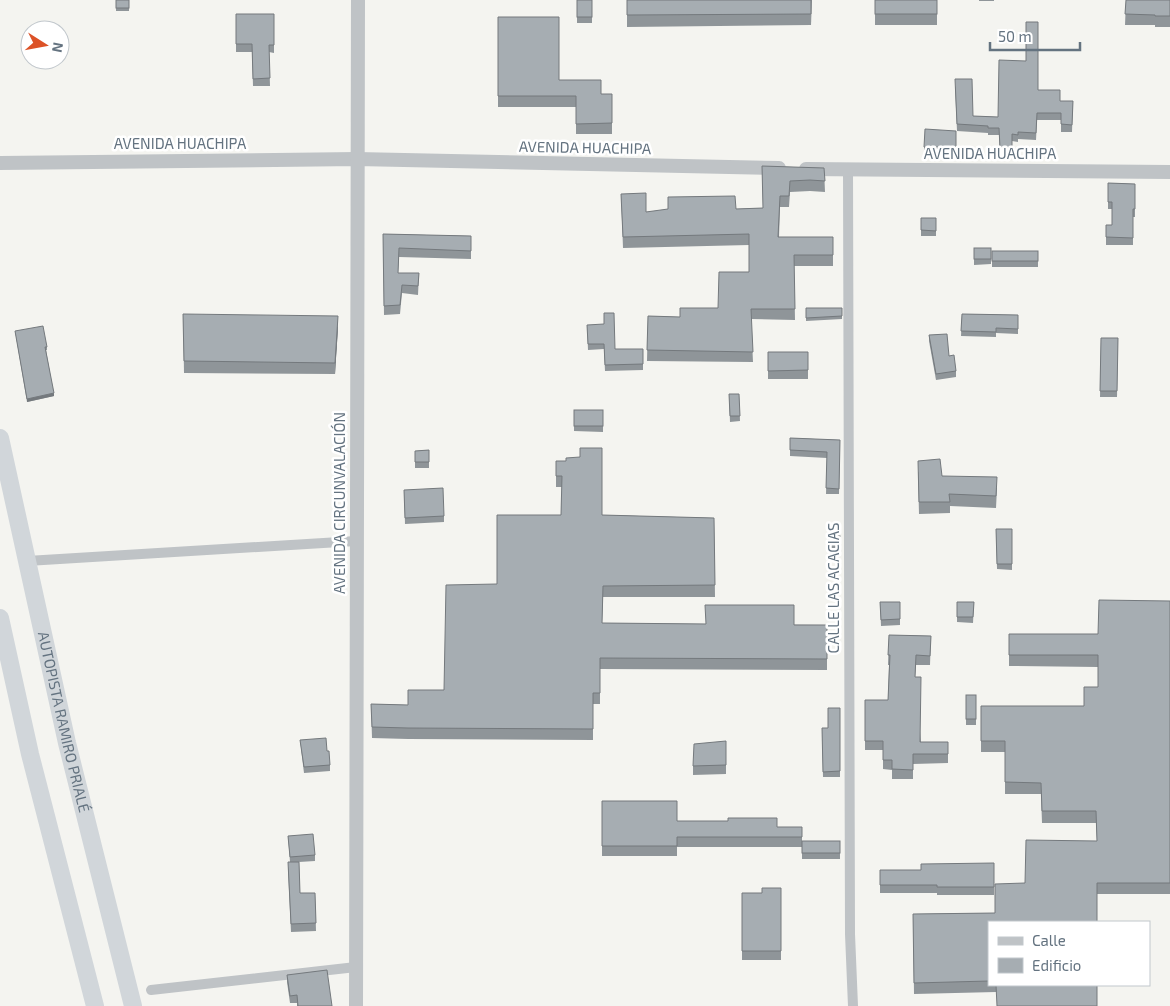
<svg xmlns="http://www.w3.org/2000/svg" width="1170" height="1006" font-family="'Exo 2',sans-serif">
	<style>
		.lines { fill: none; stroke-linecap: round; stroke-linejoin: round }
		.minor { stroke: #bfc3c6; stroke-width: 10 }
		.tertiary { stroke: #bfc3c6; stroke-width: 14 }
		.trunk { stroke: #d1d6da; stroke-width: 18 }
		.wall { fill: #8f9599 }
		.shaded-wall { fill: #74797d }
		.building { fill: #a6adb2; stroke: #74797d }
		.labels { text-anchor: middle; stroke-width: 5; stroke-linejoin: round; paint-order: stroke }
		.street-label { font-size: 15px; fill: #647380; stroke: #fff }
	</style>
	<rect width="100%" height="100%" fill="#f4f4f0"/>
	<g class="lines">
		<g class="minor">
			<path d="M848,170L850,934L853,1006"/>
			<path d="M27,561L356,541"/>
			<path d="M151,990L356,967"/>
		</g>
		<g class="tertiary">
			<path d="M0,163L357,159L779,168"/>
			<path d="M806,169L1170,172"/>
			<path d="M356,1006L358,0"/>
		</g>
		<g class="trunk">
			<path id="s1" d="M0,438L67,743L133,1006"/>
			<path d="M0,618L30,754L95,1006"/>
		</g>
	</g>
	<g class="wall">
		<rect x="116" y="0" width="13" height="11"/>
		<rect x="577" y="0" width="15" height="23"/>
		<path d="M627,0H812L811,25L627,27Z"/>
		<rect x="875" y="0" width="62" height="25"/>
		<rect x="979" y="0" width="15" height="1"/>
		<path d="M1126,0H1170V27H1155V25H1125Z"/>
		<path d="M236,14H274V53L269,52L270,86H253L252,52H236Z"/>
		<path d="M498,17L559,80L601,94H612V134H576V107H498Z"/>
		<path d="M955,86L973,116L998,117L1038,90L1060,101H1073L1072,132H1061V120H1037L1036,140L1018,139V142L1012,141V154L1000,155L999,135H988V133L957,131Z"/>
		<path d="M956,131V151H924V147Z"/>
		<path d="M762,166L824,168L825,192L810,191L790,192L789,207H780L779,237H833V266H794L795,320L751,319L753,362L647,361L648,316L680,317L718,308L749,272V245L623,248L621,194L646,212L763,208Z"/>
		<path d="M1108,183L1135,184V217H1133V245H1106V225H1112V209H1108Z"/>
		<rect x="921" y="218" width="15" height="18"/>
		<path d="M383,234L471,236V259L399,257L398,273H419L418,295L402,293L400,314L384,315Z"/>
		<path d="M974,248H991V264L974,265Z"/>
		<rect x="992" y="251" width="46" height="16"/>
		<path d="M806,308H842V319L806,321Z"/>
		<path d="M183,314L338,327L335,374L184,373Z"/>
		<path d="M962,314L1018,315V334L996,333V337L961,336Z"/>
		<path d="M587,325L615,349H643V370L605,371L604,349L588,350Z"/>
		<path d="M15,331L47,347V350H46L54,396L27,402Z"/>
		<path d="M929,335L949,356L956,371V377L936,380L929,341Z"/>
		<path d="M1101,338H1118L1117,397H1100Z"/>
		<rect x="768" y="352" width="40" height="27"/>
		<path d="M729,394H739L740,421L730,422Z"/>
		<path d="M574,410H603V432L574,431Z"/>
		<path d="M790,438L840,440L839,494H826L827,458L790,456Z"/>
		<path d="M429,450V468H415V451Z"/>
		<path d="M556,461L602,515L714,518L715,597H603L602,623L827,625V670L600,669V704H593V740L408,739L372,738L371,704L408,705L444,690L497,584L561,515L562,487H556Z"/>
		<path d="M918,472L942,476L997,488L996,508L950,506V513L919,514Z"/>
		<path d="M404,490L444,516V522L405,524Z"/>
		<path d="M996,529H1012V570L997,569Z"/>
		<rect x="829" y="536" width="11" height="12"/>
		<path d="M1170,601V894H1097L989,922V985H1097L996,992L914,994L913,914L995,913L1025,883L1097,841L1096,823H1042L1041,794H1005V752H981V706H1084L1098,687V667L1009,666V634H1098Z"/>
		<path d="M880,602H900V625L881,626Z"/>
		<path d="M957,602H974L973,623L957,622Z"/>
		<path d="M889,635L931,636L930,665H916L915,677L921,742H948V763L913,764V779H892V770L883,769V750H865V700H888L889,665H888Z"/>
		<rect x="966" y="695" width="10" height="30"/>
		<path d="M840,708V777H823L822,728H828Z"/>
		<path d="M300,740L327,751L330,765V771L304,773Z"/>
		<path d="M726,741V774L693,775V766Z"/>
		<path d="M602,801L677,821L777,827H802V847H677V856H602Z"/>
		<path d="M288,836L315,855V861L299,862L300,893H315L316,931L291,932L288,870L290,862Z"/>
		<rect x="802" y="841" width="38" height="18"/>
		<path d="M994,863V895H937V893H880V870H921Z"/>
		<path d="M781,888V960H742V893H762Z"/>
		<path d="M287,975L332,1006H297V1003H290L287,982Z"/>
	</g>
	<g class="shaded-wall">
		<path d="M338,316V327L335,374V363Z"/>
		<path d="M54,393V396L27,402V399Z"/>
	</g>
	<g class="building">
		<rect x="116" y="0" width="13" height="8"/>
		<rect x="577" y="0" width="15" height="17"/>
		<path d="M627,0H811V14L627,15Z"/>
		<rect x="875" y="0" width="62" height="14"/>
		<path d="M1126,0H1170V16H1155V15L1125,14Z"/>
		<path d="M236,14H274V45H269L270,78L253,79L252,44H236Z"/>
		<path d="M498,17H559V80H601V94H612V123L576,124V96H498Z"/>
		<path d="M1026,22H1038V90H1060V101H1073L1072,125L1061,124V113H1037L1036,133L1018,132V135L1012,134V147L1000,148L999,128H988V126L957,124L955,79H972L973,116L998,117L999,60L1026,61Z"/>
		<path d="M925,129L956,131V147H924Z"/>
		<path d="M762,166L824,168L825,181L810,180L790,181L789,196H780L778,237H833V255H794L795,309H751L753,352L647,350L648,316L680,317V308H718L719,272H749V234L623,237L621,194L646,193V212L668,209V197L735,196L736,209L763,208Z"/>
		<path d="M1108,183L1135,184V209H1133V238L1106,237V225H1112V202H1108Z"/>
		<path d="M921,218H936V231L921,230Z"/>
		<path d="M383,234L471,236V251L399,248L398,273H419L418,286L402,285L400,305L384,306Z"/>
		<rect x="974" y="248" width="17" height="11"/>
		<rect x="992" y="251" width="46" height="10"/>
		<path d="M806,308H842V316L806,318Z"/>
		<path d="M604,313H614L615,349H643V364L605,365L604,344H588L587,325L604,324Z"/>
		<path d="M183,314L338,316L335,363L184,361Z"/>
		<path d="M962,314L1018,315V329L996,328V332L961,331Z"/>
		<path d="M43,326L47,347H45L54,393L27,399L15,331Z"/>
		<path d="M947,334L949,356L954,355L956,371L936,374L929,335Z"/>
		<path d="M1101,338H1118L1117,391H1100Z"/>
		<path d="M768,352H808V370L768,371Z"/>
		<path d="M729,394H739L740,416H730Z"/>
		<rect x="574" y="410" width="29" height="16"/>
		<path d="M790,438L840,440L839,489L826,488L827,452L790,450Z"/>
		<path d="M580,448H602V515L714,518L715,585L603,586L602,623L706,624L705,605H794V625H827V659L600,658V693H593V729L408,728L372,727L371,704L408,705V690H444L446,585L497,584V515H561L562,476H556V461H566V458L580,457Z"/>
		<path d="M429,450V462H415V451Z"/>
		<path d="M940,459L942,476L997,477L996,496L949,494L950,502H919L918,461Z"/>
		<path d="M443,488L444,516L405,518L404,490Z"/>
		<path d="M996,529H1012V564H997Z"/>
		<rect x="829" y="536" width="11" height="9"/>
		<path d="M1099,600L1170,601V883H1097V922H989V981L914,983L913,914L995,913V884L1025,883L1026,840L1097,841L1096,811H1042L1041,783L1005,782V741H981V706H1084V687H1098V655H1009V634H1098Z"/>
		<path d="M880,602H900V619L881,620Z"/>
		<path d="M957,602H974L973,617H957Z"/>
		<path d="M889,635L931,636L930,656L916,655L915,677H921L920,742H948V754H913V770L892,769V760H883V741H865V700H888L890,655H888Z"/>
		<rect x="966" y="695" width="10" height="24"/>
		<path d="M828,708H840V771L823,772L822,728H828Z"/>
		<path d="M326,738L327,751H329L330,765L304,767L300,740Z"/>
		<path d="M726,741V765L693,766L694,744Z"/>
		<path d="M602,801H677V821H728V818H777V827H802V837H677V846H602Z"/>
		<path d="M313,834L315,855L290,857L288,836Z"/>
		<rect x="802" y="841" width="38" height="12"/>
		<path d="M288,862H299L300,893H315L316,923L291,924Z"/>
		<path d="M994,863V887H937V885H880V870H921V864Z"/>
		<path d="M762,888H781V951H742V893H762Z"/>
		<path d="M327,970L332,1006H298L297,995L290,996L287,975Z"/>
		<path d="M996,985H1097V1006H997Z"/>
	</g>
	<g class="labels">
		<g class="street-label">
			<text x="180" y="149">AVENIDA HUACHIPA</text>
			<text transform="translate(585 148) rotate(1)" y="5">AVENIDA HUACHIPA</text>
			<text x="990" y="159">AVENIDA HUACHIPA</text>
			<text transform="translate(340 503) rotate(-90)" y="5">AVENIDA CIRCUNVALACIÓN</text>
			<text transform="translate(834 588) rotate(-90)" y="5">CALLE LAS ACACIAS</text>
			<text dy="5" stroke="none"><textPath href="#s1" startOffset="291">AUTOPISTA RAMIRO PRIALÉ</textPath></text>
		</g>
	</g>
	<rect x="988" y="921" width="162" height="65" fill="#ffffff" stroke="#c1c7cc"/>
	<rect x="998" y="937" width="25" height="8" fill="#bfc3c6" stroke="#c1c7cc"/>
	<text x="1032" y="946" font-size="15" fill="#647380">Calle</text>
	<rect x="998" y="958" width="25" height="15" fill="#a6adb2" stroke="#c1c7cc"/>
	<text x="1032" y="971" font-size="15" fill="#647380">Edificio</text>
	<g transform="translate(45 45) rotate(101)"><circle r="24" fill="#ffffff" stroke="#c1c7cc"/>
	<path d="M0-4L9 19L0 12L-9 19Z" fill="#dc5227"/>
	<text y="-8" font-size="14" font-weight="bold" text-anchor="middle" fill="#647380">N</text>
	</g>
	<path d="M990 42v8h90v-8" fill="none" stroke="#647380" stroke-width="2.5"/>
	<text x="998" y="42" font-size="15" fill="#647380" stroke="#ffffff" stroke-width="4" paint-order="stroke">50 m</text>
</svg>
